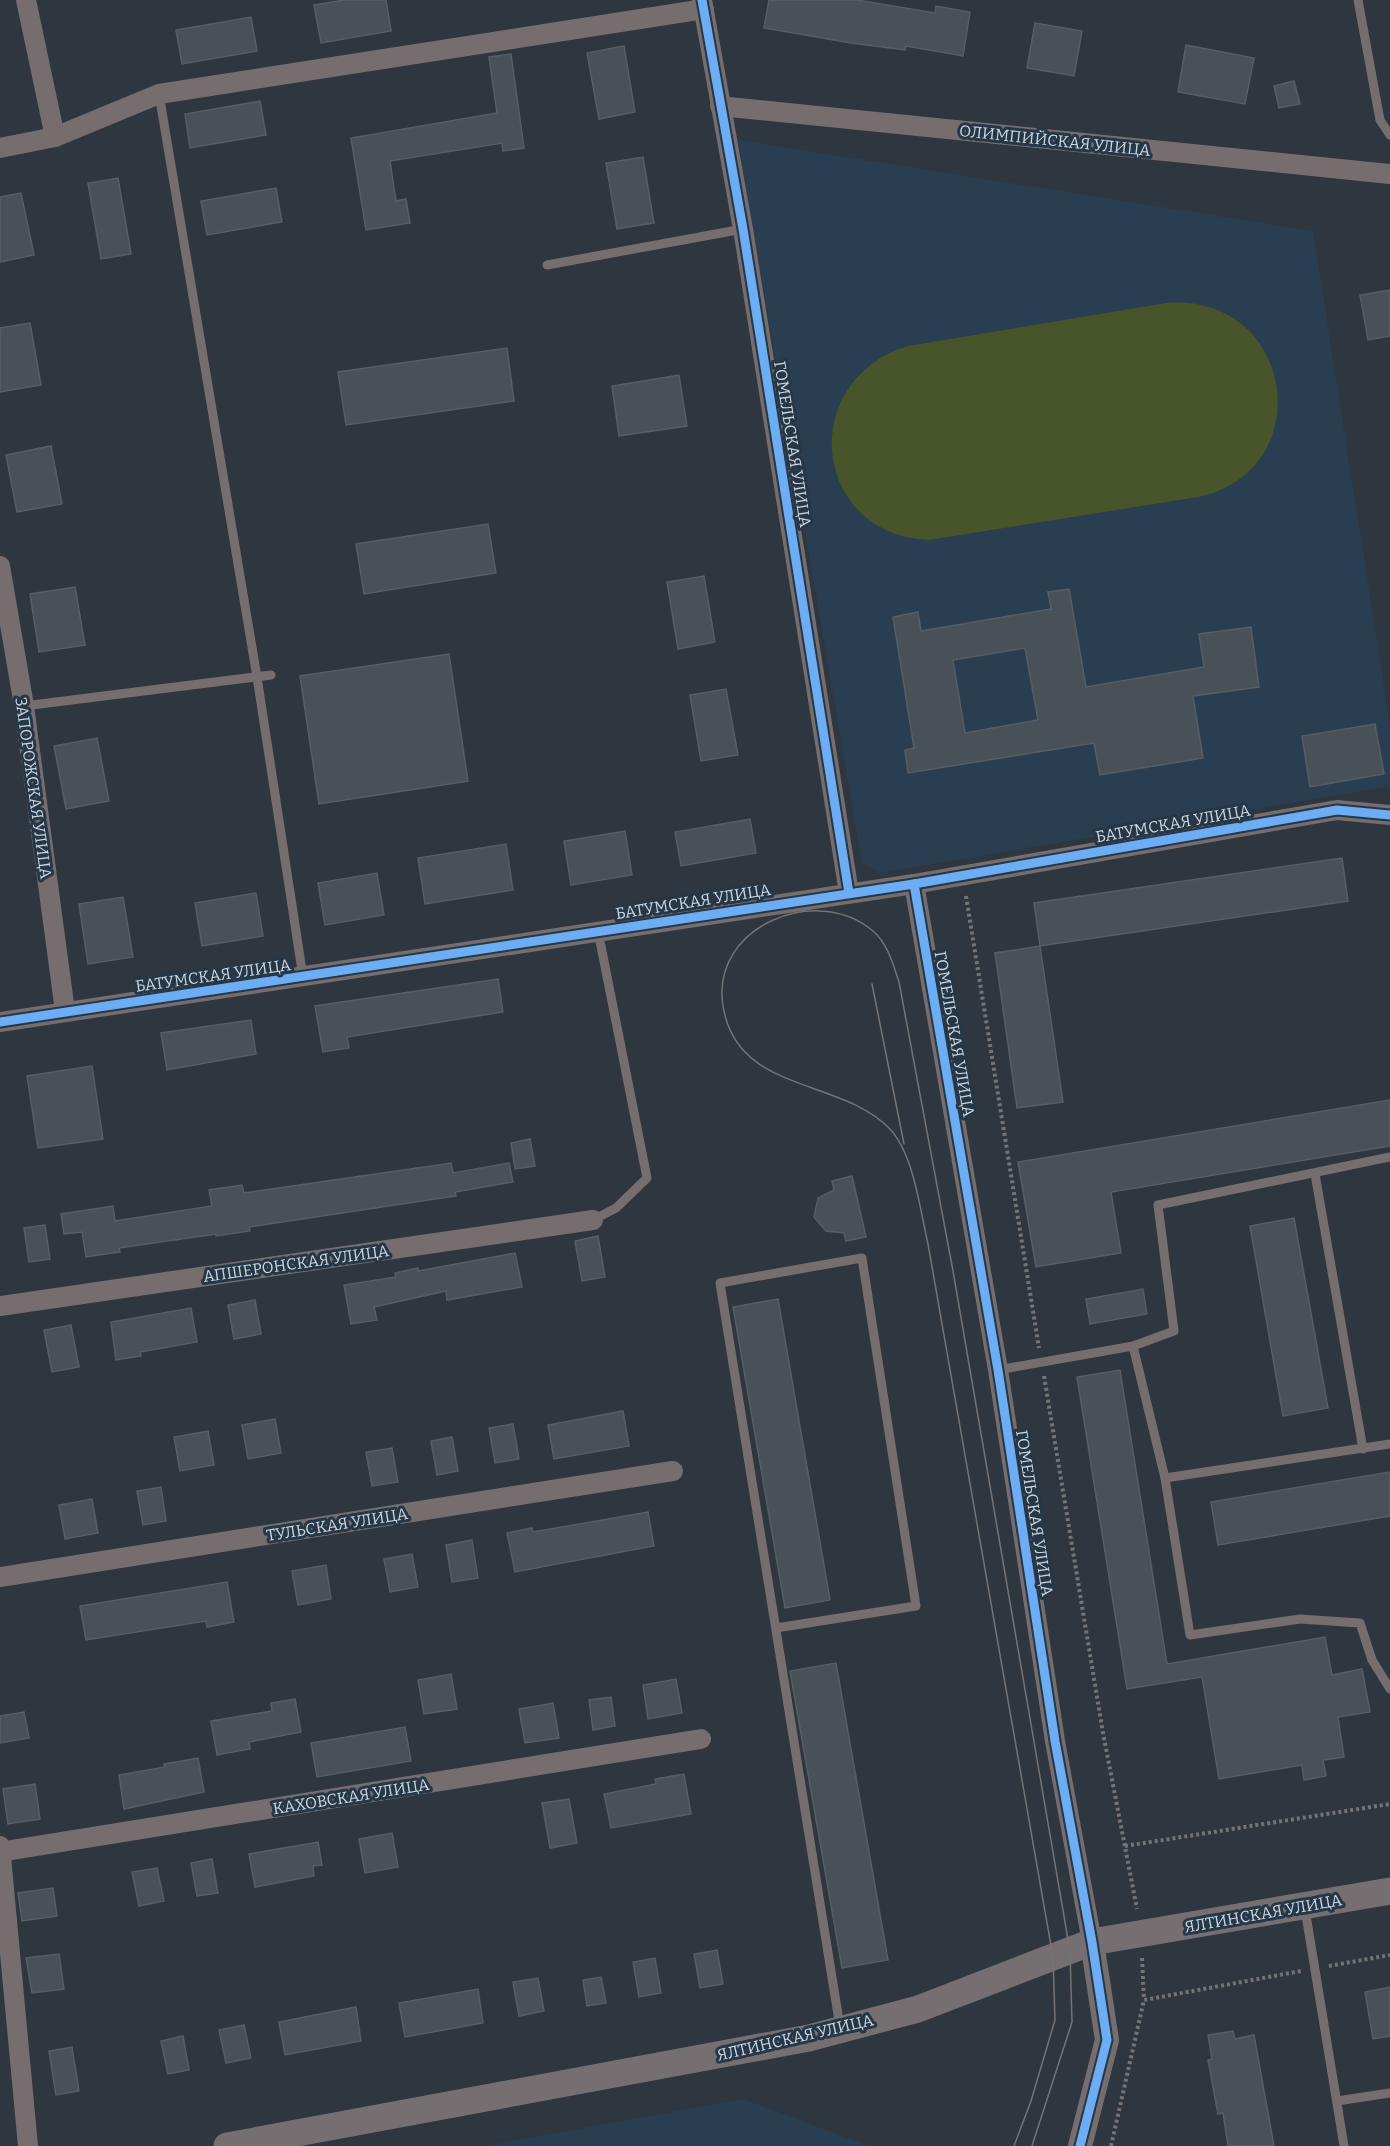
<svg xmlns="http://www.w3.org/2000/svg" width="1390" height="2146" font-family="Bitter,serif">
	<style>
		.built { fill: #2a3e51 }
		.green { fill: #485429 }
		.building { fill: #495158; stroke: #565d65; stroke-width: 1.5; fill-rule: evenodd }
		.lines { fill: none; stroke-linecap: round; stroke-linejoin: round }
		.path { stroke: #767376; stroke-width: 4; stroke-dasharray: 3 3; stroke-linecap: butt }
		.service { stroke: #756d6e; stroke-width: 9 }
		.minor { stroke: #756d6e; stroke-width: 20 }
		.tertiary { stroke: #756d6e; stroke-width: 24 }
		.secondary { stroke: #766f71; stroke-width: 27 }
		.tram { stroke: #747376; stroke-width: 1.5 }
		.cycleway-casing { stroke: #263747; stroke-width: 13 }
		.cycleway { stroke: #6dadf4; stroke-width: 9 }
		.labels { text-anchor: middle; stroke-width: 6; stroke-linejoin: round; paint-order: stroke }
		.street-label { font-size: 16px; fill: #cdd7e1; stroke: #263747 }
	</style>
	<rect width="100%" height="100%" fill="#2e373f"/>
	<g class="built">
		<path d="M738,140L1313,231L1390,725V786L880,873L862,863Z"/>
		<path d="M743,2099L869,2146H485Z"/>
	</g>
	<path class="green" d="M1166,303C1295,292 1321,471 1198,497L929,540C811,535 796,380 908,346Z"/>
	<g class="building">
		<path d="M344,0H386L391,31L321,43L314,5Z"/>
		<path d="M769,0H857L935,13L936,6L970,12L963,56L906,46L905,50L851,43L764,28Z"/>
		<path d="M251,17L257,51L182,64L176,30Z"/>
		<path d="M1035,23L1082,31L1074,76L1027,68Z"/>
		<path d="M1186,45L1254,58L1245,104L1178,92Z"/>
		<path d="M624,46L635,112L599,119L587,53Z"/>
		<path d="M511,54L524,148L503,151L502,143L390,161L396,201L406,199L410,223L366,230L351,138L497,113L489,57Z"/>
		<path d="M1294,81L1300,104L1279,108L1274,86Z"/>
		<path d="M260,101L266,135L190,148L185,114Z"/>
		<path d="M643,157L654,223L617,229L606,163Z"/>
		<path d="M118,178L131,254L101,259L88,183Z"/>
		<path d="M276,188L282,222L207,235L201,201Z"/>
		<path d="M21,193L34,255L0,262V197Z"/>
		<path d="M1390,290V336L1368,340L1360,295Z"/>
		<path d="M30,323L41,385L0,392V328Z"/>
		<path d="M507,348L514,401L346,425L338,372Z"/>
		<path d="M679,375L687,426L619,436L612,386Z"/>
		<path d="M51,446L62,504L17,512L6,455Z"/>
		<path d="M488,524L496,573L364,594L356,544Z"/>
		<path d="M704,576L715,642L678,649L667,582Z"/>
		<path d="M75,587L85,645L39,652L30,594Z"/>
		<path d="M1069,589L1086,687L1204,667L1199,634L1251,627L1259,687L1193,696L1203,758L1100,775L1094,743L908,773L905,750L914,748L893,617L918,612L921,631L1051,609L1048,592ZM1025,648L1038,720L965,733L953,660Z"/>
		<path d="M449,654L468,781L319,804L300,676Z"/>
		<path d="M726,689L738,755L701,761L690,695Z"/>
		<path d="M1375,724L1384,774L1310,787L1302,736Z"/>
		<path d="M97,738L109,801L66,809L54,746Z"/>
		<path d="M750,819L756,853L681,866L675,832Z"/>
		<path d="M625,831L632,875L571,885L564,841Z"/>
		<path d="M506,844L513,890L425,904L418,858Z"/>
		<path d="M1342,858L1348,901L1040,946L1034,903Z"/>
		<path d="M377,873L384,915L325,925L318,883Z"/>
		<path d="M256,893L263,936L202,946L195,903Z"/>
		<path d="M123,897L133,957L88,964L79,904Z"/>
		<path d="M1040,946L1063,1102L1017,1108L995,953Z"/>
		<path d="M498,979L503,1012L347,1037L349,1048L323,1052L315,1006Z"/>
		<path d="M251,1020L256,1054L167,1070L161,1033Z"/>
		<path d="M92,1066L103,1139L38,1148L27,1076Z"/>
		<path d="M1390,1100V1146L1111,1192L1121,1253L1036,1267L1018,1162Z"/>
		<path d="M530,1139L535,1166L515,1169L511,1143Z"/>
		<path d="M451,1163L453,1173L509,1163L513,1182L455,1192L456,1196L249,1227L250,1231L216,1236V1234L119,1248L120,1252L86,1257L82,1232L64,1234L61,1214L113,1206L115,1221L212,1206L209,1190L242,1185L244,1193Z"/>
		<path d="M852,1176L866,1237L846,1241L844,1233L826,1231L814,1217L818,1198L834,1190L832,1181Z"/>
		<path d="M1294,1218L1328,1408L1283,1416L1250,1226Z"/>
		<path d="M45,1225L50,1259L29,1262L24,1228Z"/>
		<path d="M598,1236L605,1277L582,1281L575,1241Z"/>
		<path d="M515,1253L522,1287L447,1300L446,1291L374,1307L377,1320L351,1324L344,1285L396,1277L395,1273L418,1268V1271Z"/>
		<path d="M1143,1289L1147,1314L1090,1324L1086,1299Z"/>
		<path d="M778,1299L830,1600L785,1608L733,1307Z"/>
		<path d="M255,1300L261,1334L234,1339L228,1305Z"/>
		<path d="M191,1308L197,1342L140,1352L141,1356L116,1360L111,1322Z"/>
		<path d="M71,1325L79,1367L52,1372L44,1330Z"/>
		<path d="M1120,1370L1167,1664L1325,1637L1332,1675L1362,1669L1370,1712L1338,1717L1344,1757L1323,1760L1326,1776L1304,1780L1302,1765L1219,1779L1202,1677L1127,1689L1077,1377Z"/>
		<path d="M623,1411L629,1446L554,1459L548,1425Z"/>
		<path d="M275,1419L281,1453L248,1459L242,1425Z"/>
		<path d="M513,1424L519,1459L495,1463L489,1428Z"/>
		<path d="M208,1431L214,1465L180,1471L174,1437Z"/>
		<path d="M452,1437L458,1471L437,1475L431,1441Z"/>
		<path d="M392,1448L398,1482L372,1486L366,1452Z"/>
		<path d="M1390,1472V1516L1218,1545L1211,1502Z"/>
		<path d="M161,1487L166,1521L143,1525L137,1491Z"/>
		<path d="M92,1499L98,1533L65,1539L59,1505Z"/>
		<path d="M648,1512L654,1546L515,1572L507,1533L532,1528L533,1532Z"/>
		<path d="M472,1540L478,1578L452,1582L446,1545Z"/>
		<path d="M412,1554L418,1587L390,1592L384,1559Z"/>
		<path d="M326,1565L331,1599L298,1605L292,1571Z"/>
		<path d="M227,1582L234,1622L207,1627L206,1621L86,1640L80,1606Z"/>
		<path d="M836,1663L888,1960L842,1968L790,1671Z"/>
		<path d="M451,1674L457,1709L424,1714L418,1680Z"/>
		<path d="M676,1679L682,1713L648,1719L643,1685Z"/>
		<path d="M611,1697L615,1726L593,1730L589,1700Z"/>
		<path d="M295,1699L301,1732L249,1742L250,1749L217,1755L211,1721L272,1711L271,1703Z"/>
		<path d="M553,1703L559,1738L525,1743L519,1709Z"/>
		<path d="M24,1712L29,1738L0,1743V1716Z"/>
		<path d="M405,1727L411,1761L317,1777L311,1743Z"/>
		<path d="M198,1758L204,1792L124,1809L119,1775L165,1767L164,1764Z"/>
		<path d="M684,1774L691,1814L611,1828L604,1794L656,1784L655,1779Z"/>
		<path d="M35,1784L40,1819L8,1824L3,1789Z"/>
		<path d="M569,1799L577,1843L550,1848L542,1803Z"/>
		<path d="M392,1833L398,1867L365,1873L359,1839Z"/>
		<path d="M318,1842L322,1865L313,1866L314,1876L255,1887L249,1854Z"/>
		<path d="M212,1859L218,1893L197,1896L191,1863Z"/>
		<path d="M157,1868L164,1901L139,1906L132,1872Z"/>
		<path d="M53,1888L57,1916L22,1921L18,1893Z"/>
		<path d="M717,1950L723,1984L700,1988L694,1954Z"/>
		<path d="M59,1954L64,1989L32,1993L26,1958Z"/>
		<path d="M655,1958L661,1993L639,1997L633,1962Z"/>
		<path d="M601,1977L606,2003L587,2006L583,1980Z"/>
		<path d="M538,1978L544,2011L519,2016L513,1982Z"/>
		<path d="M1390,1987V2036L1373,2039L1365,1992Z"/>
		<path d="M478,1989L483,2023L405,2037L399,2003Z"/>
		<path d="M356,2007L361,2041L285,2055L279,2022Z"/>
		<path d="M244,2025L251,2058L226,2063L219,2030Z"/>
		<path d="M1233,2031L1235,2039L1254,2035L1274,2146H1228L1223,2113L1218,2114L1208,2060L1212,2059L1208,2035Z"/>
		<path d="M183,2036L189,2070L168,2074L161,2041Z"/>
		<path d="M72,2047L79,2091L56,2095L49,2051Z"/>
	</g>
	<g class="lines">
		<g class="path">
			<path d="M966,896L1039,1348"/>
			<path d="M1044,1376L1103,1733L1137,1909"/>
			<path d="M1125,1846L1390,1804"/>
			<path d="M1142,1958L1144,2000"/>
			<path d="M1329,1966L1390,1955"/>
			<path d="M1111,2146L1144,2000L1301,1971"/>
		</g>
		<g class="service">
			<path d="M1358,0L1380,120L1390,135"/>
			<path d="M159,94L257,677L303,977"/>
			<path d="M547,265L743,229"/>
			<path d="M24,706L271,675"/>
			<path d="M1315,1174L1363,1449"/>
			<path d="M593,1220L616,1208L647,1178L598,931"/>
			<path d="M1133,1346L1165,1478L1190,1635L1300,1619L1360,1623L1372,1660L1390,1689"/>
			<path d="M998,1370L1133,1346L1174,1331L1158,1205L1390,1157"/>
			<path d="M1165,1478L1390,1444"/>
			<path d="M776,1628L916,1606L862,1258L720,1283L840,2027"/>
			<path d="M1305,1909L1344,2146"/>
			<path d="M1337,2101L1390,2093"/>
		</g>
		<g class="minor">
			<path d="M26,0L55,137"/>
			<path d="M702,0L743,229L849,893"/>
			<path d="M720,106L1390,174"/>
			<path d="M0,148L55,137L159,94L704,9"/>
			<path d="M0,566L24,706L65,1011"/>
			<path d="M914,884L998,1370L1055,1741L1092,1942"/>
			<path d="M0,1022L914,884L1337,810L1390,815"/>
			<path d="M0,1306L593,1220"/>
			<path d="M0,1577L673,1471"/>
			<path d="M0,1846L28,2146"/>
			<path d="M0,1852L701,1739"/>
		</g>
		<path class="tertiary" d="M1080,2146L1107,2040L1092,1942"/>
		<path class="secondary" d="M227,2146L809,2038L918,2009L1092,1942L1390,1891"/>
		<g class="tram">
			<path d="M872,984L904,1144"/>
			<path d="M1014,2146L1031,2101L1055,2020L1053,1957L928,1244C920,1210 914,1155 890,1129C840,1077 737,1094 723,1006C710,926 817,883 873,931C888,944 893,964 899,982L953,1271L1070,1951L1072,2022L1032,2146"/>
		</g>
		<g class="cycleway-casing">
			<g id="cycleway">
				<path d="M702,0L743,229L849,893"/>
				<path d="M914,884L998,1370L1055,1741L1092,1942L1107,2040L1080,2146"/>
				<path d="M0,1022L914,884L1337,810L1390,815"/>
			</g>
		</g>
		<use href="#cycleway" class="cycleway"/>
	</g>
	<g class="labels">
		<g class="street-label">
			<text transform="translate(1055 140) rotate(6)" y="6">ОЛИМПИЙСКАЯ УЛИЦА</text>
			<text transform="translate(793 444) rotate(81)" y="6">ГОМЕЛЬСКАЯ УЛИЦА</text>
			<text transform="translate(34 788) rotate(82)" y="6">ЗАПОРОЖСКАЯ УЛИЦА</text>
			<text transform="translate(1173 823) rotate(-10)" y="6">БАТУМСКАЯ УЛИЦА</text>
			<text transform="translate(693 901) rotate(-9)" y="6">БАТУМСКАЯ УЛИЦА</text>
			<text transform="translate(213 975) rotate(-8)" y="6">БАТУМСКАЯ УЛИЦА</text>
			<text transform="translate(955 1034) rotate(80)" y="6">ГОМЕЛЬСКАЯ УЛИЦА</text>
			<text transform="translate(296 1263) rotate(-8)" y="6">АПШЕРОНСКАЯ УЛИЦА</text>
			<text transform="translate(1035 1513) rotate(81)" y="6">ГОМЕЛЬСКАЯ УЛИЦА</text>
			<text transform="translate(337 1524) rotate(-9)" y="6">ТУЛЬСКАЯ УЛИЦА</text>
			<text transform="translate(351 1796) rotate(-9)" y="6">КАХОВСКАЯ УЛИЦА</text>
			<text transform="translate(1263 1913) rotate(-10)" y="6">ЯЛТИНСКАЯ УЛИЦА</text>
			<text transform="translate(795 2037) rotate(-13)" y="6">ЯЛТИНСКАЯ УЛИЦА</text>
		</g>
	</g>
</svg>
